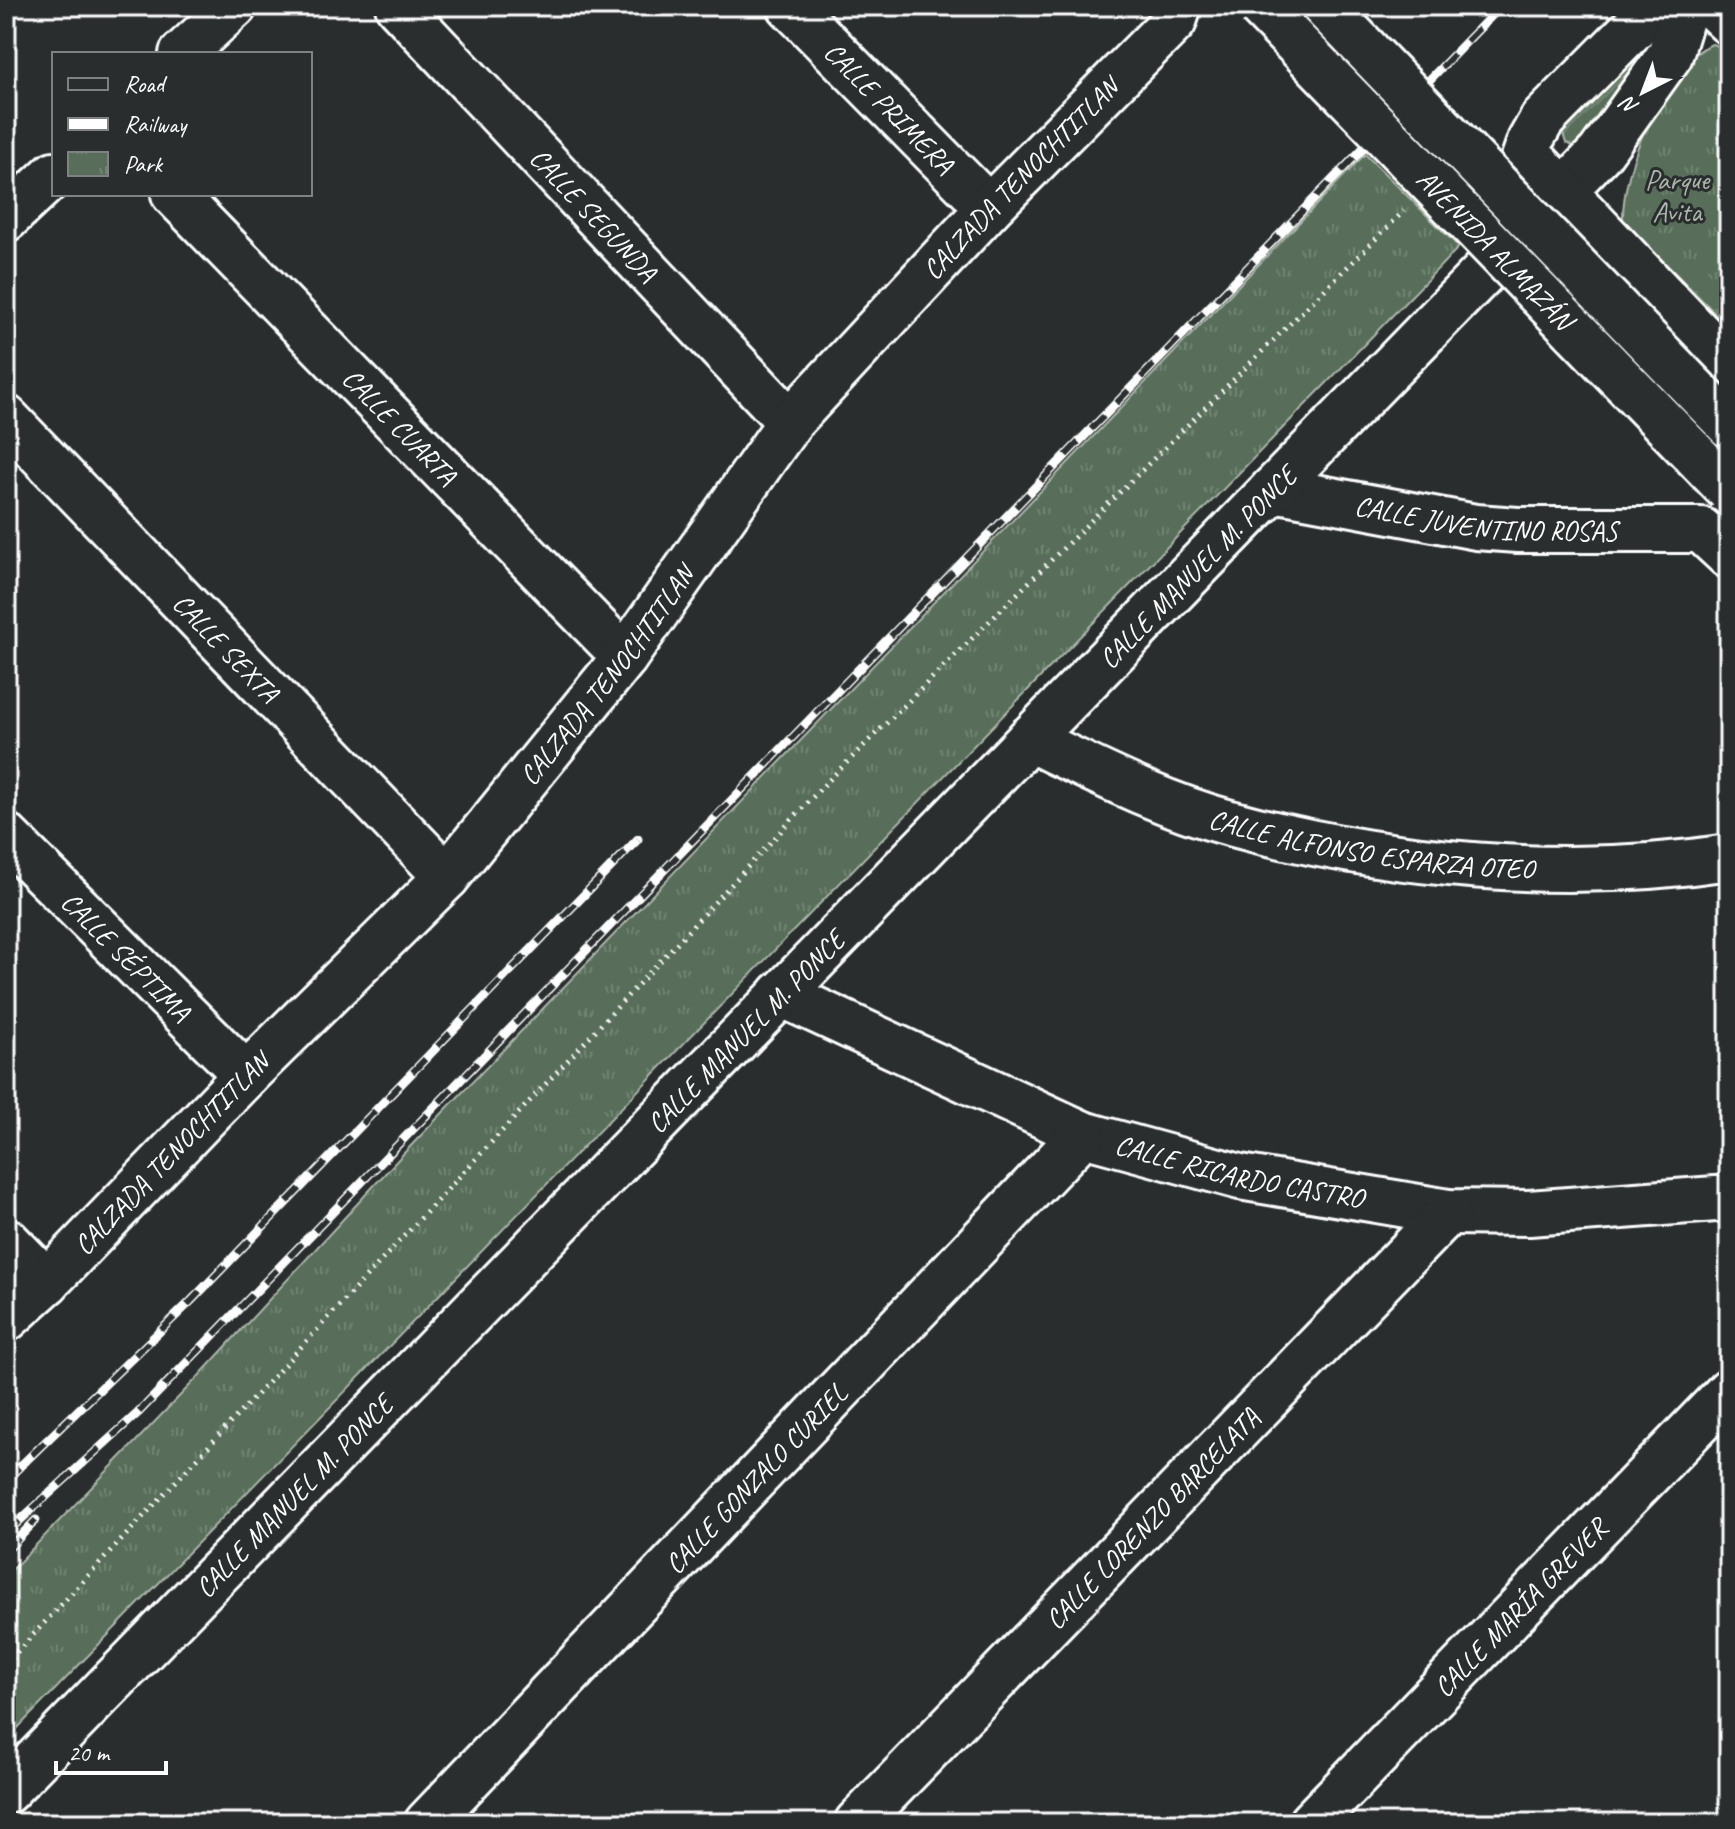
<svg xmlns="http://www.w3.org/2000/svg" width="1735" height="1829" font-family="Caveat,sans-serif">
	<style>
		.park { fill: url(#park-tufts); stroke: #acb6ac; stroke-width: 2 }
		.garden { fill: url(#garden-furrows); stroke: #acb6ac; stroke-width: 2 }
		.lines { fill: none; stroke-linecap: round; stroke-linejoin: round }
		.minor-casing { stroke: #fff; stroke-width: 50 }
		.major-casing { stroke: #fff; stroke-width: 50 }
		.path { stroke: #fff; stroke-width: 5; stroke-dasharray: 2 6; stroke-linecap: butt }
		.minor { stroke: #2a2d2e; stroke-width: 44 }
		.major { stroke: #2a2d2e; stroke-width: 44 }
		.rail-casing { stroke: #fff; stroke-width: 9 }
		.rail { stroke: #2a2d2e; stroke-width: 6; stroke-dasharray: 18; stroke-linecap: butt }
		.major-bridge-casing { stroke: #fff; stroke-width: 50; stroke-linecap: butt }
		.major-bridge { stroke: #2a2d2e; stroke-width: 44 }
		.labels { text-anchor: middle; stroke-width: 6; stroke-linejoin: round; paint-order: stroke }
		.street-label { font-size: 28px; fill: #fff; stroke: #2a2d2e }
		.park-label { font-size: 28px; fill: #acb6ac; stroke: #2a2d2e }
	</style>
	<defs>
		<pattern id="park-tufts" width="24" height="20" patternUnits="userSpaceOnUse" patternTransform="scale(2)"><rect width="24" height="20" fill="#586e5a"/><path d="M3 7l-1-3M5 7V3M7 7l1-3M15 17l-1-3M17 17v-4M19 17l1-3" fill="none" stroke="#718473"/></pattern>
		<pattern id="garden-furrows" width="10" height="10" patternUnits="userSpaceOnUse" patternTransform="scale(2)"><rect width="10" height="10" fill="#586e5a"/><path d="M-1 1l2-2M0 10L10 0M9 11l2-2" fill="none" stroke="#718473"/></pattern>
	</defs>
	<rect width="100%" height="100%" fill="#2a2d2e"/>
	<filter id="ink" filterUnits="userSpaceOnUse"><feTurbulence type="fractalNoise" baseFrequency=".0125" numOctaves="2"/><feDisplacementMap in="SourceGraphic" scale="16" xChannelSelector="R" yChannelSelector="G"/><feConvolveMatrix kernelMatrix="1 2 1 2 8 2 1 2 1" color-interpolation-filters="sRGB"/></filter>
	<g filter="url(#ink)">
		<g class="park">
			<path d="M1712,44L1729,50V327L1623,221C1621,172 1663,64 1712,44Z"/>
			<path d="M1365,154L1459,247L6,1740V1576L197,1378L403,1154Z"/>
		</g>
		<path class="garden" d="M1635,53L1642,57L1590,140L1576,147L1566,143L1561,128Z"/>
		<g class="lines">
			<g class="minor-casing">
				<g id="minor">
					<path id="s1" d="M398,6L790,422"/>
					<path id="s2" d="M790,6L989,208"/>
					<path d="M1712,6L1729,22"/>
					<path d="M182,54L234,6"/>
					<path d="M1514,187L1530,141L1542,120L1655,6"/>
					<path id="s3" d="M174,194L625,657"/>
					<path d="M6,219L54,174"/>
					<path id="s4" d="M6,418L447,877"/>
					<path id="s5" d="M1273,489L1476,527L1518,530H1701L1729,556"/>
					<path id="s6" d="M1029,739C1094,770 1160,804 1230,823C1388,866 1567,882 1729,857"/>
					<path id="s7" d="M6,836L246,1075"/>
					<path id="s8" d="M781,994L1083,1134L1240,1177L1448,1212L1529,1213L1729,1198"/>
					<path d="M6,1240L47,1282"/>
					<path id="s9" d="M6,1319L47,1282L246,1075L447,877L625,657L790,422L989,208L1174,21L1179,6"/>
					<path id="s10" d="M6,1791L1600,153L1670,55L1685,6"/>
					<path id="s11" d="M427,1823L1083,1134"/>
					<path id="s12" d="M857,1823L1448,1212"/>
					<path id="s13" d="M1311,1823L1729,1391"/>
				</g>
			</g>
			<g class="major-casing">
				<path id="major" d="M1527,153L1729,365"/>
			</g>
			<path class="path" d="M6,1664L823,786L1404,211"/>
			<use href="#minor" class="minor"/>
			<use href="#major" class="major"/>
			<g class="rail-casing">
				<g id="rail">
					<path d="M6,1480L191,1301L638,839"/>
					<path d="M6,1533L138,1413L1501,6"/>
					<path d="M6,1551L36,1520"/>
				</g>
			</g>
			<use href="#rail" class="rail"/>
			<g class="major-bridge-casing">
				<g id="major-bridge">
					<path id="s14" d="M1260,6L1729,490"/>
					<path d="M1324,6L1729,425"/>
				</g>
			</g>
			<use href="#major-bridge" class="major-bridge"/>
		</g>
	</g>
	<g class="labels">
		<g class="street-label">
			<text dy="10" stroke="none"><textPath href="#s2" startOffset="142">CALLE PRIMERA</textPath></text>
			<text dy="10" stroke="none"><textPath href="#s9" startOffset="1530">CALZADA TENOCHTITLAN</textPath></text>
			<text dy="10" stroke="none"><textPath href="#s1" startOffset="286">CALLE SEGUNDA</textPath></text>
			<text dy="10" stroke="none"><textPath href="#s14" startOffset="338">AVENIDA ALMAZÁN</textPath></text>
			<text dy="10" stroke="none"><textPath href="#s3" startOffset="324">CALLE CUARTA</textPath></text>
			<text dy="10" stroke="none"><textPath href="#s5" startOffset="216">CALLE JUVENTINO ROSAS</textPath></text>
			<text dy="10" stroke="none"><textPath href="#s10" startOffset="1708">CALLE MANUEL M. PONCE</textPath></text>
			<text dy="10" stroke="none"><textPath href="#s4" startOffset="318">CALLE SEXTA</textPath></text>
			<text dy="10" stroke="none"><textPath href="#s9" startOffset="882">CALZADA TENOCHTITLAN</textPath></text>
			<text dy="10" stroke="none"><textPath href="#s6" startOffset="362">CALLE ALFONSO ESPARZA OTEO</textPath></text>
			<text dy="10" stroke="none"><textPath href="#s7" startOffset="170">CALLE SÉPTIMA</textPath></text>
			<text dy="10" stroke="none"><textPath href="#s10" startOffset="1060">CALLE MANUEL M. PONCE</textPath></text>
			<text dy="10" stroke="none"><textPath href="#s9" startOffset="234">CALZADA TENOCHTITLAN</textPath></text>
			<text dy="10" stroke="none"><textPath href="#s8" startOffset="494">CALLE RICARDO CASTRO</textPath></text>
			<text dy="10" stroke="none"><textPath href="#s11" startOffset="476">CALLE GONZALO CURIEL</textPath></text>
			<text dy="10" stroke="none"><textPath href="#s10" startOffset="412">CALLE MANUEL M. PONCE</textPath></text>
			<text dy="10" stroke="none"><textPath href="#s12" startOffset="424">CALLE LORENZO BARCELATA</textPath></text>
			<text dy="10" stroke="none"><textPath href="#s13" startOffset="300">CALLE MARÍA GREVER</textPath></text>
		</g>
		<g class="park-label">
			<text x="1677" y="189">Parque<tspan x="1677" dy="32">Avita</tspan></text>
		</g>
	</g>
	<rect width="1735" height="1829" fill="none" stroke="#2a2d2e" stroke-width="32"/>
	<rect x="16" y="16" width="1703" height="1797" fill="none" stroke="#fff" stroke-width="3" filter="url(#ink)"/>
	<rect x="52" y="52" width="260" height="144" fill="#2a2d2e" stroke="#7f8182" stroke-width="2"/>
	<rect x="68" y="78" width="40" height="12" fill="#2a2d2e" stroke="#7f8182" stroke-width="2"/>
	<text x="124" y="92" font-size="24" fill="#ffffff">Road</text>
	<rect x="68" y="118" width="40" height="12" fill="#ffffff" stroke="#7f8182" stroke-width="2"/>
	<text x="124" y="132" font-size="24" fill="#ffffff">Railway</text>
	<rect x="68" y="152" width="40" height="24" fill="url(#park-tufts)" stroke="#7f8182" stroke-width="2"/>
	<text x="124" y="172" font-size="24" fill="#ffffff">Park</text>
	<g transform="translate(1643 92) rotate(222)" stroke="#2a2d2e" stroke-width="6" paint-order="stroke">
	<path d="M0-6L14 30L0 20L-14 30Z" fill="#ffffff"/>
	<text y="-12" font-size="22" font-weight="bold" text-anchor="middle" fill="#ffffff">N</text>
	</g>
	<path d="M56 1761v12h110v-12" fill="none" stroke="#ffffff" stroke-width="4"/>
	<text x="68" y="1761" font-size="24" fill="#ffffff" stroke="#2a2d2e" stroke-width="6" paint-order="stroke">20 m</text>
</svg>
